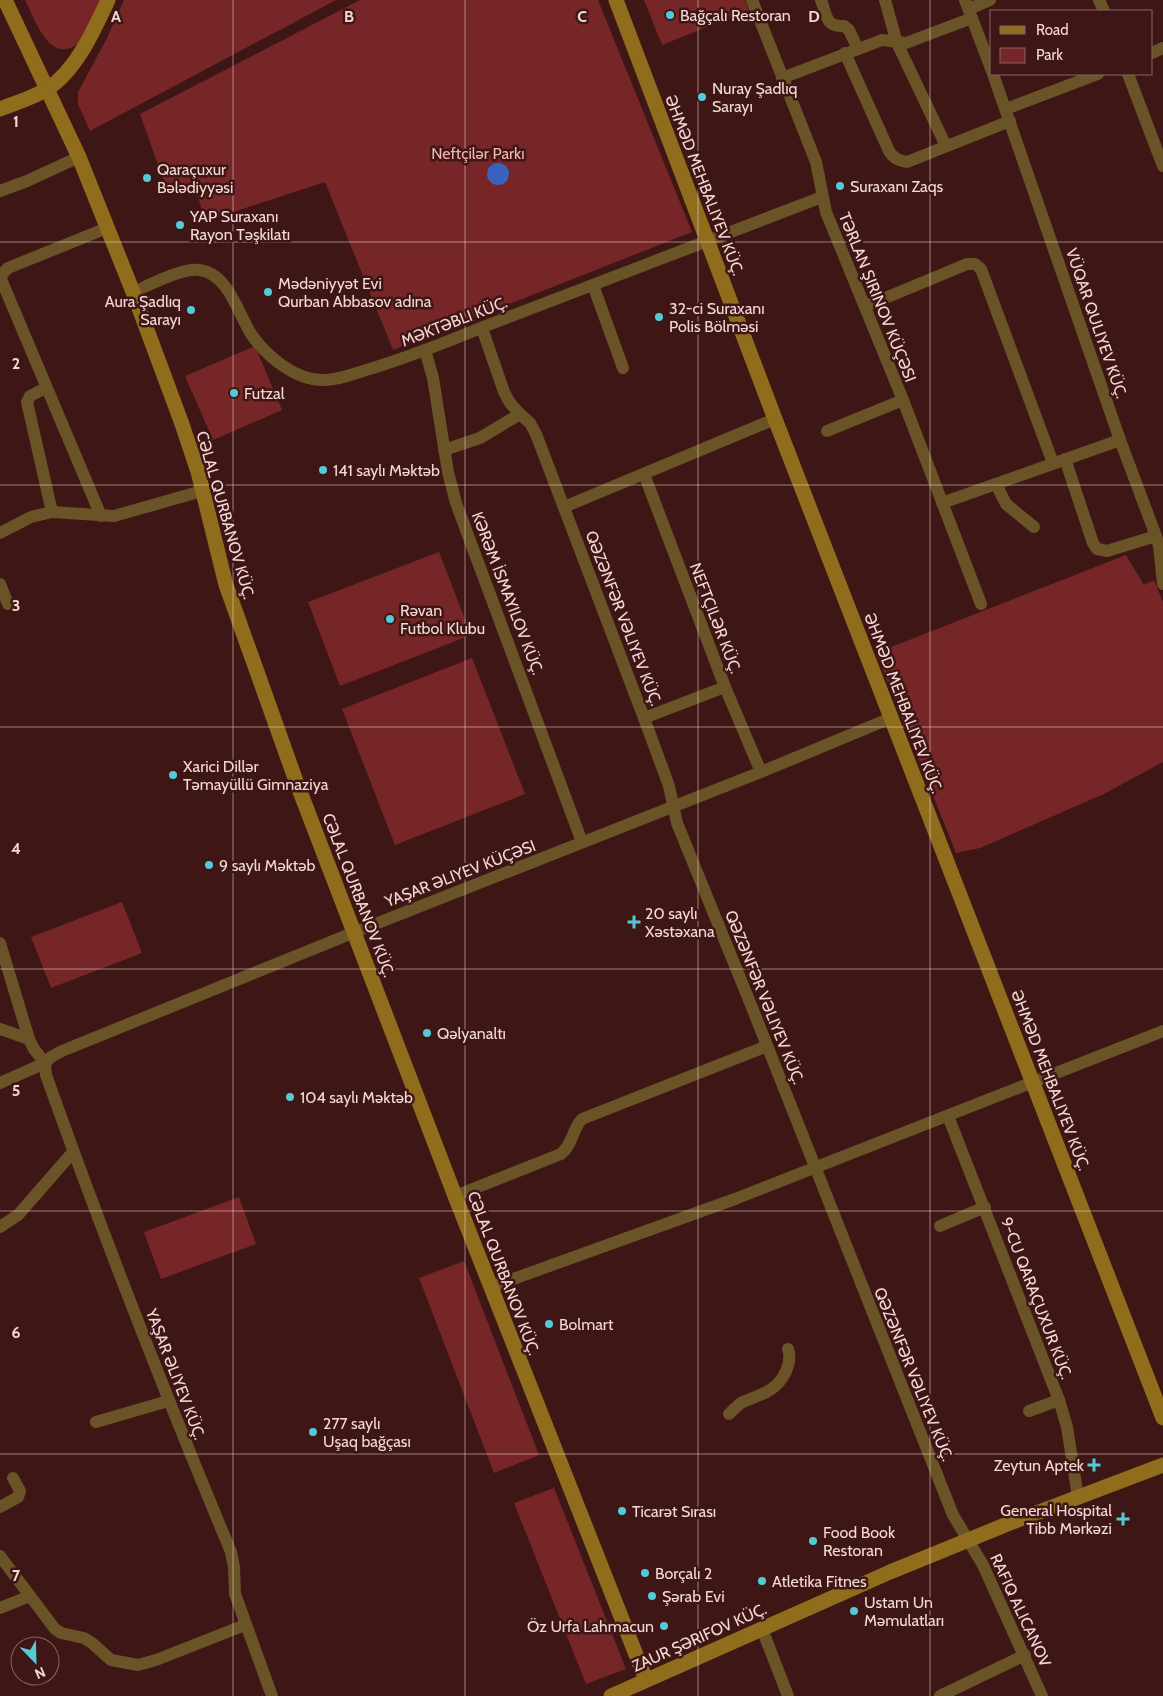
<svg xmlns="http://www.w3.org/2000/svg" width="1163" height="1696" font-family="Cabin,sans-serif">
	<style>
		.green { fill: #762626 }
		.water { fill: #3b62be }
		.lines { fill: none; stroke-linecap: round; stroke-linejoin: round }
		.street { stroke: #695327; stroke-width: 12 }
		.secondary { stroke: #8f6d1c; stroke-width: 15 }
		.grid { fill: none; stroke: #f3d8d5; stroke-width: 1; stroke-opacity: 0.55 }
		.poi-dot { fill: #52cbd7; stroke: #3e1615; stroke-width: 2 }
		.labels { text-anchor: middle; stroke-width: 5; stroke-linejoin: round; paint-order: stroke }
		.poi-label { font-size: 16px; fill: #f3d8d5; stroke: #3e1615; text-anchor: start }
		.park-label { font-size: 16px; fill: #f3b5b0; stroke: #3e1615 }
		.street-label { font-size: 16px; fill: #f3d8d5; stroke: #3e1615 }
		.grid-label { font-size: 16px; text-anchor: middle; font-weight: bold; fill: #f3d8d5; stroke: #3e1615; stroke-width: 5; stroke-linejoin: round; paint-order: stroke }
	</style>
	<rect width="100%" height="100%" fill="#3e1615"/>
	<g class="green">
		<path d="M25,0H100C95,11 87,33 80,42C77,45 71,48 67,49C46,54 33,15 25,0Z"/>
		<path d="M124,0H336L90,131L78,104V92L106,40Z"/>
		<path d="M360,0H598L692,232L393,350L325,182L206,221L193,183L167,190L140,114Z"/>
		<path d="M644,0H745L749,10L662,45Z"/>
		<path d="M255,346L282,410L213,440L185,376Z"/>
		<path d="M439,552L471,635L340,686L308,602Z"/>
		<path d="M1126,555L1144,585L1154,580L1163,602V762L1104,794L980,848L956,853L876,653Z"/>
		<path d="M472,658L525,794L395,845L342,709Z"/>
		<path d="M122,902L142,953L51,988L31,937Z"/>
		<path d="M239,1197L256,1244L161,1279L144,1232Z"/>
		<path d="M464,1261L539,1455L494,1473L419,1278Z"/>
		<path d="M554,1488L626,1669L586,1684L514,1503Z"/>
	</g>
	<circle class="water" cx="498" cy="174" r="11"/>
	<g class="lines">
		<g class="street">
			<path d="M752,0L816,162L826,212L903,400L981,604"/>
			<path d="M821,0C827,15 825,27 844,26L849,30L858,49"/>
			<path d="M885,0L897,43L946,146"/>
			<path d="M965,0L992,71"/>
			<path d="M1099,0L1104,11"/>
			<path d="M969,9L990,0"/>
			<path d="M845,53L889,151C894,159 898,160 907,162L1010,121"/>
			<path d="M1152,53L1163,48"/>
			<path d="M993,74L1120,440L1156,536L1159,546L1163,584"/>
			<path d="M1128,74L1163,166"/>
			<path d="M782,78L882,40L906,43L972,18"/>
			<path d="M1006,109L1098,74"/>
			<path d="M0,191L27,181L79,157"/>
			<path d="M593,285L623,368"/>
			<path d="M133,292C150,285 181,268 199,270C228,273 238,313 251,334C266,356 296,381 324,380C341,380 358,372 373,368C411,356 447,342 483,327C596,284 709,240 822,197"/>
			<path d="M866,306L967,264H975L981,269L1053,463"/>
			<path d="M482,328L504,392L510,403L520,414L530,423L536,434L644,718L669,786L677,823L749,1000L953,1515L983,1565L1042,1696"/>
			<path d="M425,350L433,378L448,472L456,503L582,842"/>
			<path d="M46,388L30,396L27,402L52,512"/>
			<path d="M827,431L903,400"/>
			<path d="M444,450L480,438L520,414"/>
			<path d="M1065,459L1093,543L1097,549L1107,551L1156,536"/>
			<path d="M644,474L725,687L761,772"/>
			<path d="M996,484L1006,504L1034,527"/>
			<path d="M942,503L1120,440"/>
			<path d="M564,507L775,419"/>
			<path d="M101,516L1,279L2,274L8,268L107,228"/>
			<path d="M0,533L31,517L52,512L114,516L202,491"/>
			<path d="M0,584L8,604"/>
			<path d="M644,718L725,687"/>
			<path d="M0,943L29,1039L34,1049L45,1063"/>
			<path d="M0,1029L29,1039"/>
			<path d="M45,1063L46,1075C103,1235 165,1394 231,1552L234,1567L235,1594L272,1696"/>
			<path d="M0,1083L45,1063L51,1057L62,1051L355,932L761,772L891,718"/>
			<path d="M948,1116L1059,1400L1067,1427L1078,1497"/>
			<path d="M455,1196L561,1154C574,1143 571,1131 582,1119L767,1046"/>
			<path d="M940,1226L985,1207"/>
			<path d="M0,1227L18,1215L73,1152"/>
			<path d="M491,1287L735,1199L1163,1031"/>
			<path d="M1029,1411L1059,1400"/>
			<path d="M729,1414C733,1410 737,1406 741,1403C750,1398 761,1396 770,1390C783,1382 793,1363 788,1349"/>
			<path d="M96,1422L168,1401"/>
			<path d="M0,1507L18,1497L20,1491L13,1478"/>
			<path d="M0,1556L55,1629L61,1633L84,1638L92,1643L111,1660L138,1665L156,1660L245,1625"/>
			<path d="M0,1608L30,1596"/>
			<path d="M762,1629L788,1696"/>
			<path d="M940,1696L1025,1655"/>
		</g>
		<g class="secondary">
			<path d="M5,0L79,157L133,292L182,424L198,472L226,585L296,781L455,1196L646,1680"/>
			<path d="M616,0L775,419L1163,1418"/>
			<path d="M0,109C15,103 33,98 47,89C76,71 94,30 108,0"/>
			<path d="M611,1696L890,1572L1005,1525L1163,1465"/>
		</g>
	</g>
	<path class="grid" d="M233,0V1696M465,0V1696M698,0V1696M930,0V1696M0,242H1163M0,485H1163M0,727H1163M0,969H1163M0,1211H1163M0,1454H1163"/>
	<g class="poi-dot">
		<circle cx="670" cy="15" r="5"/>
		<circle cx="702" cy="97" r="5"/>
		<circle cx="147" cy="178" r="5"/>
		<circle cx="840" cy="186" r="5"/>
		<circle cx="180" cy="225" r="5"/>
		<circle cx="268" cy="292" r="5"/>
		<circle cx="191" cy="310" r="5"/>
		<circle cx="659" cy="317" r="5"/>
		<circle cx="234" cy="393" r="5"/>
		<circle cx="323" cy="470" r="5"/>
		<circle cx="390" cy="619" r="5"/>
		<circle cx="173" cy="775" r="5"/>
		<circle cx="209" cy="865" r="5"/>
		<path d="M631.5 914.5h5v5h5v5h-5v5h-5v-5h-5v-5h5z"/>
		<circle cx="427" cy="1033" r="5"/>
		<circle cx="290" cy="1097" r="5"/>
		<circle cx="549" cy="1324" r="5"/>
		<circle cx="313" cy="1432" r="5"/>
		<path d="M1091.5 1457.5h5v5h5v5h-5v5h-5v-5h-5v-5h5z"/>
		<circle cx="622" cy="1511" r="5"/>
		<path d="M1120.5 1511.5h5v5h5v5h-5v5h-5v-5h-5v-5h5z"/>
		<circle cx="813" cy="1541" r="5"/>
		<circle cx="645" cy="1573" r="5"/>
		<circle cx="762" cy="1581" r="5"/>
		<circle cx="652" cy="1596" r="5"/>
		<circle cx="854" cy="1611" r="5"/>
		<circle cx="664" cy="1626" r="5"/>
	</g>
	<g class="labels">
		<g class="poi-label">
			<text x="680" y="21">Bağçalı Restoran</text>
			<text x="712" y="94">Nuray Şadlıq<tspan x="712" dy="18">Sarayı</tspan></text>
			<text x="157" y="175">Qaraçuxur<tspan x="157" dy="18">Bələdiyyəsi</tspan></text>
			<text x="850" y="192">Suraxanı Zaqs</text>
			<text x="190" y="222">YAP Suraxanı<tspan x="190" dy="18">Rayon Təşkilatı</tspan></text>
			<text x="278" y="289">Mədəniyyət Evi<tspan x="278" dy="18">Qurban Abbasov adına</tspan></text>
			<text x="181" y="307" text-anchor="end">Aura Şadlıq<tspan x="181" dy="18">Sarayı</tspan></text>
			<text x="669" y="314">32-ci Suraxanı<tspan x="669" dy="18">Polis Bölməsi</tspan></text>
			<text x="244" y="399">Futzal</text>
			<text x="333" y="476">141 saylı Məktəb</text>
			<text x="400" y="616">Rəvan<tspan x="400" dy="18">Futbol Klubu</tspan></text>
			<text x="183" y="772">Xarici Dillər<tspan x="183" dy="18">Təmayüllü Gimnaziya</tspan></text>
			<text x="219" y="871">9 saylı Məktəb</text>
			<text x="645" y="919">20 saylı<tspan x="645" dy="18">Xəstəxana</tspan></text>
			<text x="437" y="1039">Qəlyanaltı</text>
			<text x="300" y="1103">104 saylı Məktəb</text>
			<text x="559" y="1330">Bolmart</text>
			<text x="323" y="1429">277 saylı<tspan x="323" dy="18">Uşaq bağçası</tspan></text>
			<text x="1084" y="1471" text-anchor="end">Zeytun Aptek</text>
			<text x="1112" y="1516" text-anchor="end">General Hospital<tspan x="1112" dy="18">Tibb Mərkəzi</tspan></text>
			<text x="632" y="1517">Ticarət Sırası</text>
			<text x="823" y="1538">Food Book<tspan x="823" dy="18">Restoran</tspan></text>
			<text x="655" y="1579">Borçalı 2</text>
			<text x="772" y="1587">Atletika Fitnes</text>
			<text x="662" y="1602">Şərab Evi</text>
			<text x="864" y="1608">Ustam Un<tspan x="864" dy="18">Məmulatları</tspan></text>
			<text x="654" y="1632" text-anchor="end">Öz Urfa Lahmacun</text>
		</g>
		<g class="park-label">
			<text x="478" y="159">Neftçilər Parkı</text>
		</g>
		<g class="street-label">
			<text transform="translate(705 185) rotate(69)" y="6">ƏHMƏD MEHBALIYEV KÜÇ.</text>
			<text transform="translate(878 297) rotate(68)" y="6">TƏRLAN ŞIRINOV KÜÇƏSI</text>
			<text transform="translate(454 321) rotate(-21)" y="6">MƏKTƏBLI KÜÇ.</text>
			<text transform="translate(1097 323) rotate(71)" y="6">VÜQAR QULIYEV KÜÇ.</text>
			<text transform="translate(226 515) rotate(74)" y="6">CƏLAL QURBANOV KÜÇ.</text>
			<text transform="translate(508 593) rotate(69)" y="6">KƏRƏM İSMAYILOV KÜÇ.</text>
			<text transform="translate(624 618) rotate(69)" y="6">QƏZƏNFƏR VƏLIYEV KÜÇ.</text>
			<text transform="translate(716 618) rotate(69)" y="6">NEFTÇILƏR KÜÇ.</text>
			<text transform="translate(904 703) rotate(69)" y="6">ƏHMƏD MEHBALIYEV KÜÇ.</text>
			<text transform="translate(460 873) rotate(-21)" y="6">YAŞAR ƏLIYEV KÜÇƏSI</text>
			<text transform="translate(359 895) rotate(69)" y="6">CƏLAL QURBANOV KÜÇ.</text>
			<text transform="translate(765 997) rotate(68)" y="6">QƏZƏNFƏR VƏLIYEV KÜÇ.</text>
			<text transform="translate(1051 1080) rotate(69)" y="6">ƏHMƏD MEHBALIYEV KÜÇ.</text>
			<text transform="translate(504 1273) rotate(69)" y="6">CƏLAL QURBANOV KÜÇ.</text>
			<text transform="translate(1037 1298) rotate(69)" y="6">9-CU QARAÇUXUR KÜÇ.</text>
			<text transform="translate(176 1374) rotate(69)" y="6">YAŞAR ƏLIYEV KÜÇ.</text>
			<text transform="translate(914 1374) rotate(68)" y="6">QƏZƏNFƏR VƏLIYEV KÜÇ.</text>
			<text transform="translate(1021 1610) rotate(65)" y="6">RAFIQ ALICANOV</text>
			<text transform="translate(699 1637) rotate(-24)" y="6">ZAUR ŞƏRIFOV KÜÇ.</text>
		</g>
	</g>
	<g class="grid-label">
		<text x="116" y="22">A</text>
		<text x="349" y="22">B</text>
		<text x="582" y="22">C</text>
		<text x="814" y="22">D</text>
		<text x="16" y="127">1</text>
		<text x="16" y="369">2</text>
		<text x="16" y="611">3</text>
		<text x="16" y="854">4</text>
		<text x="16" y="1096">5</text>
		<text x="16" y="1338">6</text>
		<text x="16" y="1581">7</text>
	</g>
	<rect x="990" y="10" width="162" height="65" fill="#3e1615" stroke="#866462"/>
	<rect x="1000" y="26" width="25" height="8" fill="#8f6d1c" stroke="#866462"/>
	<text x="1036" y="35" font-size="15" fill="#f3d8d5">Road</text>
	<rect x="1000" y="48" width="25" height="15" fill="#762626" stroke="#866462"/>
	<text x="1036" y="60" font-size="15" fill="#f3d8d5">Park</text>
	<g transform="translate(35 1661) rotate(157)"><circle r="24" fill="#3e1615" stroke="#866462"/>
	<path d="M0-4L9 19L0 12L-9 19Z" fill="#52cbd7"/>
	<text y="-8" font-size="14" font-weight="bold" text-anchor="middle" fill="#f3d8d5">N</text>
	</g>
</svg>
